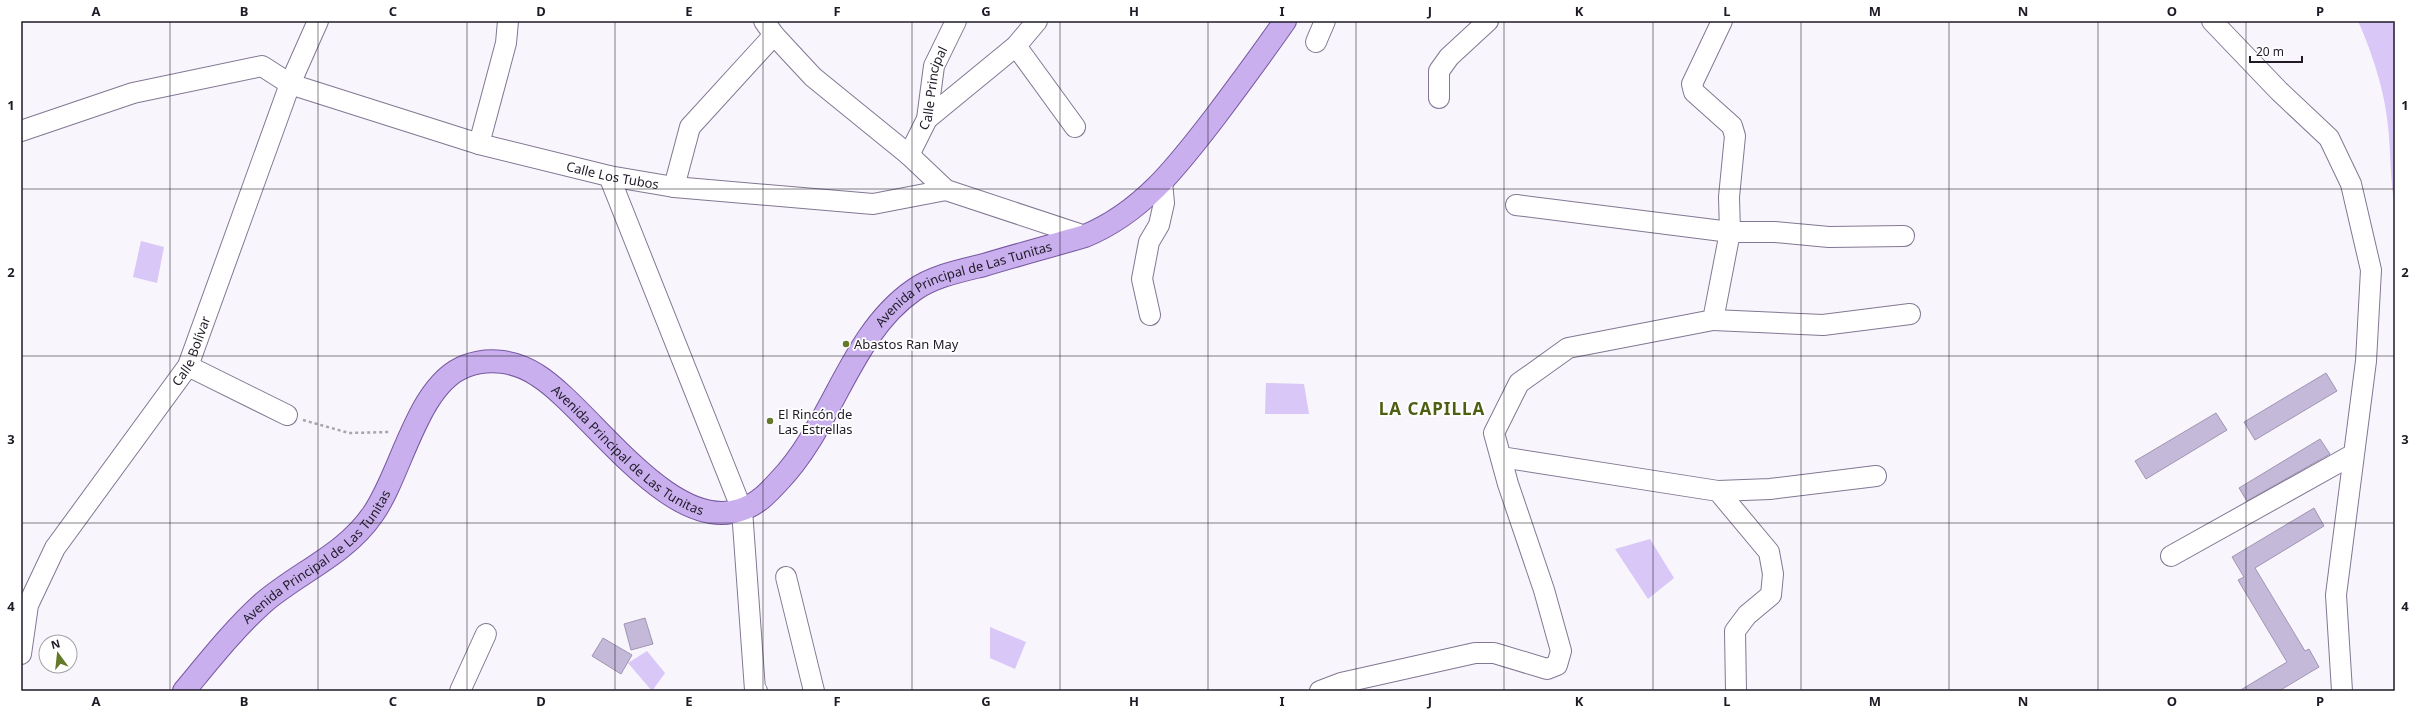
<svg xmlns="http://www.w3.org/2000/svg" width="2416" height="712" font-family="'Noto Sans',sans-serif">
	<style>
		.water { fill: #d9c7f7 }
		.building { fill: #c4b9d8; stroke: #a095b3 }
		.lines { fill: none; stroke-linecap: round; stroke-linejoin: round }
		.minor-casing { stroke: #827793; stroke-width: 22 }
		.major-casing { stroke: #7758a1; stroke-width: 24 }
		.path { stroke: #a8a5ad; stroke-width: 2.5; stroke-dasharray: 3 3; stroke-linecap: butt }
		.minor { stroke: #fff; stroke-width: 20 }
		.major { stroke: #caafee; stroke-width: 22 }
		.grid { fill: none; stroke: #1f1a26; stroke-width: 1; stroke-opacity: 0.55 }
		.poi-dot { fill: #65792a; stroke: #fff; stroke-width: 1.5 }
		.labels { text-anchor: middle; stroke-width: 3.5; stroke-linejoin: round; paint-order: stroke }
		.street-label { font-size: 13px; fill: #1f1a26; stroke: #fff }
		.poi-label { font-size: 13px; fill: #1f1a26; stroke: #fff; text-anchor: start }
		.district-label { font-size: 17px; font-weight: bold; letter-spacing: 1px; fill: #4d5f13; stroke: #fff }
		.neatline { fill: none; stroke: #1f1a26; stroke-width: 1.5 }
		.grid-label { font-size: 13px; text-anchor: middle; font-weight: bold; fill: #1f1a26 }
	</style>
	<rect width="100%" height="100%" fill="#f8f6fc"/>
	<g class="water">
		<path d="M2358,21H2392L2395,28V208C2390,180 2391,154 2388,126C2385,92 2372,52 2358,21Z"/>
		<path d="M141,241L164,247L157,283L133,277Z"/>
		<path d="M1266,383L1304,384L1309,414H1265Z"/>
		<path d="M1650,539L1674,578L1648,599L1615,549Z"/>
		<path d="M990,627L1026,642L1015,669L990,658Z"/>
		<path d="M647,651L665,673L652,691L628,663Z"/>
	</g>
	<g class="building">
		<path d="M2326,373L2337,391L2255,440L2244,422Z"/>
		<path d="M2216,413L2227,430L2146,479L2135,461Z"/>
		<path d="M2320,439L2330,454L2247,501L2239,488Z"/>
		<path d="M2314,508L2324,526L2255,568L2305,651L2309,649L2319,667L2279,691H2239L2287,662L2238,580L2244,577L2232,557Z"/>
		<path d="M645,618L653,644L631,650L624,624Z"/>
		<path d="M603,638L632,655L621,674L592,656Z"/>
	</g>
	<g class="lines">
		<g class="minor-casing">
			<g id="minor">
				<path d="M764,21L774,35L813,77L909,155L946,190L1085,236"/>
				<path d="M2212,21L2279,91L2329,138L2351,184L2371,270L2366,361L2336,595L2342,691"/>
				<path d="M1316,42L1325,21"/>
				<path d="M1016,46L1075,127"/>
				<path d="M1439,98V71L1449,57L1488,21"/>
				<path d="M927,119L1016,46L1037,21"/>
				<path id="s1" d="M21,131L133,93L262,66L290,84L479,144L609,176L674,187L873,204L946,190"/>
				<path d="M479,144L506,43L508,21"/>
				<path id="s2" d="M909,155L927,119L934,66L956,21"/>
				<path d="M609,176L742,510L755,690L757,691"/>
				<path d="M674,187L690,127L774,35"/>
				<path d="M1516,205L1730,232H1775L1829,237L1904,236"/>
				<path d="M1150,315L1142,279L1149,242L1159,225L1164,203L1162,182"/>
				<path d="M1713,320L1823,325L1910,314"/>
				<path d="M188,366L287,415"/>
				<path d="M1501,457L1718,491L1769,552L1773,574L1771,595L1747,615L1735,631L1736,691"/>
				<path d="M1718,491L1770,489L1876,476"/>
				<path d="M2171,556L2352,455"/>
				<path d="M786,577L814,691"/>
				<path id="s3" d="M21,654L28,605L55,548L188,366L290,84L318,21"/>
				<path d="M460,691L486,634"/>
				<path d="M1320,691L1341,683L1475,653H1494L1547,669L1557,665L1561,651L1544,590L1508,484L1494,433L1519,383L1568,348L1713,320L1730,232L1729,197L1735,136L1732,126L1694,92L1692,84L1722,21"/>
			</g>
		</g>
		<g class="major-casing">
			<g id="major">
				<path id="s4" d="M184,691C209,661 234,629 263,603C299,572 345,555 373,514C402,473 417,384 466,366C489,357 516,361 537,375C590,408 669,534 740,510C757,505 768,493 779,481C833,425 850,334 914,290C934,276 960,271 984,265C1017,255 1051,246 1085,236C1143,212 1178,165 1215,117C1239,85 1262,54 1285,21"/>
			</g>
		</g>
		<path class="path" d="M303,420L349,433L390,432"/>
		<use href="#minor" class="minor"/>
		<use href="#major" class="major"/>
	</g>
	<path class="grid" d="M170,21V691M318,21V691M467,21V691M615,21V691M763,21V691M912,21V691M1060,21V691M1208,21V691M1356,21V691M1504,21V691M1653,21V691M1801,21V691M1949,21V691M2098,21V691M2246,21V691M21,189H2395M21,356H2395M21,523H2395"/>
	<g class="poi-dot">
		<circle cx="846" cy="344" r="4"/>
		<circle cx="770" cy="421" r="4"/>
	</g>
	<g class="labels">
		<g class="street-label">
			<text dy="5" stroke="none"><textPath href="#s2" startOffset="72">Calle Principal</textPath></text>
			<text dy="5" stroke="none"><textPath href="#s1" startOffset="619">Calle Los Tubos</textPath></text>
			<text dy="5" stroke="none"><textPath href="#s4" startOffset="1099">Avenida Principal de Las Tunitas</textPath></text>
			<text dy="5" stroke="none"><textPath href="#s3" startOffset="353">Calle Bolívar</textPath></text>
			<text dy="5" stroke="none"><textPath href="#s4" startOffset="632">Avenida Principal de Las Tunitas</textPath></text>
			<text dy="5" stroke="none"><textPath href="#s4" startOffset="190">Avenida Principal de Las Tunitas</textPath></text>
		</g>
		<g class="poi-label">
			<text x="854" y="349">Abastos Ran May</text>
			<text x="778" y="419">El Rincón de<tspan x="778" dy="15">Las Estrellas</tspan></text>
		</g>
		<g class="district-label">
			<text x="1432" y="415">LA CAPILLA</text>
		</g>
	</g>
	<rect width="2416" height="712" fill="none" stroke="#ffffff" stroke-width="44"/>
	<g transform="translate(58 654) rotate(345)"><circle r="19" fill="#ffffff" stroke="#a5a3a8"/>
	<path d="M0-3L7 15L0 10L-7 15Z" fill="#65792a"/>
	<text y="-6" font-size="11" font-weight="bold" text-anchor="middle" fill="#1f1a26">N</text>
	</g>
	<path d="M2250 56v6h52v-6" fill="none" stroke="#1f1a26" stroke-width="2"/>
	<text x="2256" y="56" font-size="12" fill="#1f1a26" stroke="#ffffff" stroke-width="3" paint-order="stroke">20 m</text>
	<rect x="22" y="22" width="2372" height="668" class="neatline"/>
	<g class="grid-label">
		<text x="96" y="16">A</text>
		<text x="244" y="16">B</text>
		<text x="393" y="16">C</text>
		<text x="541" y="16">D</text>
		<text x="689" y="16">E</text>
		<text x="837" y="16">F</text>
		<text x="986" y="16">G</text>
		<text x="1134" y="16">H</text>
		<text x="1282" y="16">I</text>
		<text x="1430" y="16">J</text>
		<text x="1579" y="16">K</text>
		<text x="1727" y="16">L</text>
		<text x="1875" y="16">M</text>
		<text x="2023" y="16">N</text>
		<text x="2172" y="16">O</text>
		<text x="2320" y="16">P</text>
		<text x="11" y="110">1</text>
		<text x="2405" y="110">1</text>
		<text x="11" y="277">2</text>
		<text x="2405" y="277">2</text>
		<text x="11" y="444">3</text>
		<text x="2405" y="444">3</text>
		<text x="11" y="611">4</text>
		<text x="2405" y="611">4</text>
		<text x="96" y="706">A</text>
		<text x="244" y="706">B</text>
		<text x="393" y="706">C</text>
		<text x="541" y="706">D</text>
		<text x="689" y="706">E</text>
		<text x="837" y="706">F</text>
		<text x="986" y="706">G</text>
		<text x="1134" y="706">H</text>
		<text x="1282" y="706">I</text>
		<text x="1430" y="706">J</text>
		<text x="1579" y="706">K</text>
		<text x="1727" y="706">L</text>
		<text x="1875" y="706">M</text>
		<text x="2023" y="706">N</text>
		<text x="2172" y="706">O</text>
		<text x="2320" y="706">P</text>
	</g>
</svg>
